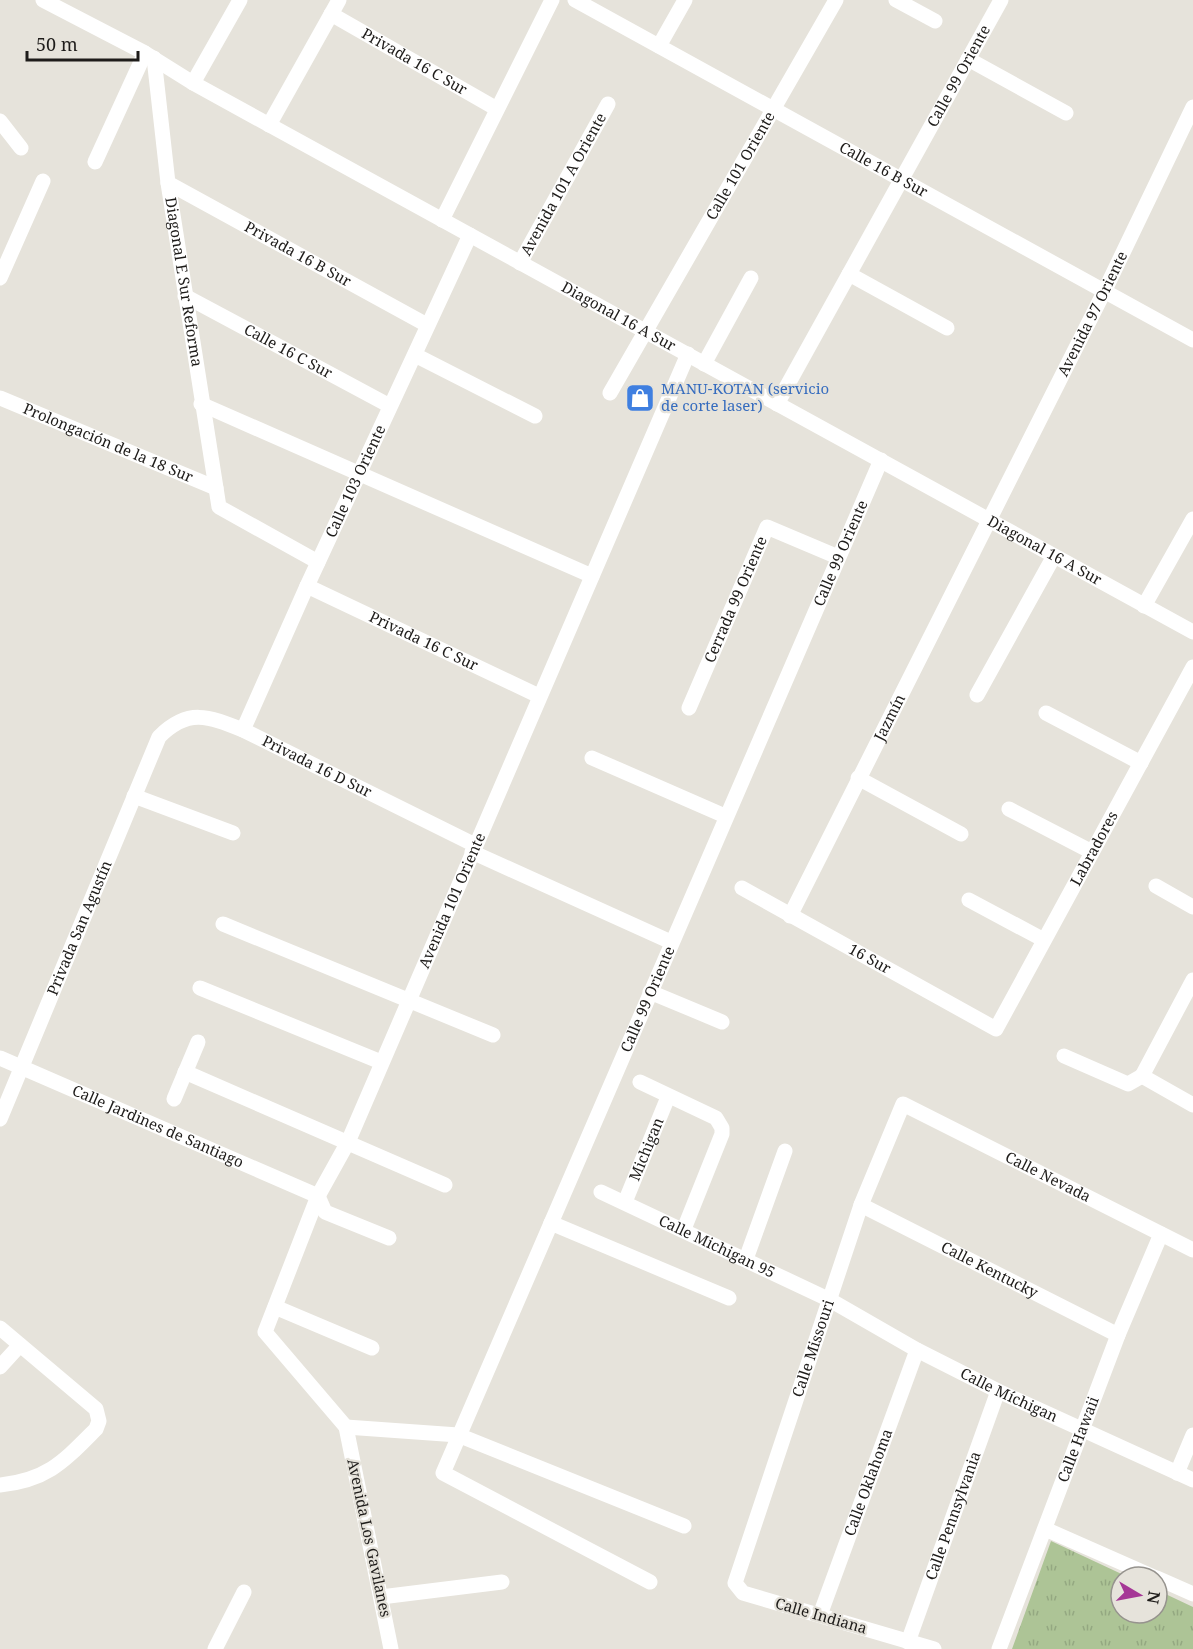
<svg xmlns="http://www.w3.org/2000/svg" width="1193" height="1649" font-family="'Noto Serif',serif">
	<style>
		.park { fill: url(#park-tufts) }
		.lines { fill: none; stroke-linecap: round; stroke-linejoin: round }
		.street { stroke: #fff; stroke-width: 15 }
		.labels { text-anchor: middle; stroke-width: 4.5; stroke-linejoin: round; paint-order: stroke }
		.street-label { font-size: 15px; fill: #1e1c1a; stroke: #e6e3db }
		.shop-label { font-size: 15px; fill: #366cbe; stroke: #e6e3db; text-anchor: start }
	</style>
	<defs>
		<pattern id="park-tufts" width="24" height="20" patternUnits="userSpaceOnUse" patternTransform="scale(1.5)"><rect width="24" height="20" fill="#adc496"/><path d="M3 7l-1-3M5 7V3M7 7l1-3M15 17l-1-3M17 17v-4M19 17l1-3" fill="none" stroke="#94a881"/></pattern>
	</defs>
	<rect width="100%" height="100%" fill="#e6e3db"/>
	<path class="park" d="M1051,1541L1128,1577H1121V1613H1157V1590L1193,1607V1649H1012Z"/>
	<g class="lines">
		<g class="street">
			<path id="s1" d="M43,0L145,53L193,83L1193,632"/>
			<path id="s2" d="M575,0L1193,340"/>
			<path d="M896,0L935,21"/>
			<path id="s3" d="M331,14L497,109"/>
			<path d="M659,46L685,0"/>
			<path id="s4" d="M154,58L168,183L219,507L318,562"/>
			<path d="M968,59L1066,113"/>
			<path d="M193,83L240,0"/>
			<path d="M0,121L21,148"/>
			<path d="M269,125L339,0"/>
			<path d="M95,162L145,53"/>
			<path id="s5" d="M168,183L427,325"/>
			<path d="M442,220L552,0"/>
			<path id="s6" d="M520,263L608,104"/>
			<path d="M849,274L947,328"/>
			<path d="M0,278L43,181"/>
			<path id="s7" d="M185,296L390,406"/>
			<path d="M415,355L535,416"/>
			<path d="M704,364L751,278"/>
			<path id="s8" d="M610,393L836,0"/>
			<path id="s9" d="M0,398L216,488"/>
			<path d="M201,404L592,576"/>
			<path id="s10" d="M777,404L1001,0"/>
			<path id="s11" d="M307,586L539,696"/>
			<path d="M1144,606L1193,519"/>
			<path d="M977,695L1054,556"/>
			<path id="s12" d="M689,708L767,527L838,557"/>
			<path d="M1046,713L1141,763"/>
			<path id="s13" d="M243,730L307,586L470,235"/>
			<path d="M592,758L725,816"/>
			<path d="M858,778L961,834"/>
			<path d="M134,796L233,833"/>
			<path d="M1009,809L1092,852"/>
			<path d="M472,852L671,942"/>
			<path d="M1156,886L1193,907"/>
			<path id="s14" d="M742,888L996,1029L1193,667"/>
			<path d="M969,900L1044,940"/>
			<path id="s15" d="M790,916L1105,290L1193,107"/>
			<path d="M223,924L493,1035"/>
			<path d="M200,988L381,1062"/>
			<path d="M650,992L722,1022"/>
			<path d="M1064,1056L1128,1084L1142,1076"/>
			<path id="s16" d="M0,1058L318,1196"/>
			<path d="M185,1072L445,1185"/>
			<path d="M1142,1076L1193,980"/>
			<path d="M1142,1076L1193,1105"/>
			<path d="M640,1082L716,1118L722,1128V1134L684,1229"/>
			<path d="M174,1099L198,1042"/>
			<path id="s17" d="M0,1119L159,737C188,708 208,716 243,730L475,845"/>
			<path id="s18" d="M601,1192L830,1300L917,1350L998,1391L1193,1480"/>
			<path d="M318,1196L325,1212L389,1238"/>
			<path id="s19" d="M625,1202L668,1097"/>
			<path id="s20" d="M861,1205L1118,1335"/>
			<path d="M551,1223L729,1298"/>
			<path d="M746,1259L785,1151"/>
			<path d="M275,1307L372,1348"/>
			<path d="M0,1328L96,1409L99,1421L96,1429C64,1461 48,1480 0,1485"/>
			<path d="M0,1367L20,1345"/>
			<path d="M346,1427L458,1435L684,1526"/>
			<path d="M1177,1473L1193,1435"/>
			<path d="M1045,1529L1154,1577"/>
			<path d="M1157,1578L1193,1594"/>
			<path id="s21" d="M650,1582L443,1473L881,460"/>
			<path d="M381,1597L502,1582"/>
			<path id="s22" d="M820,1615L917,1350"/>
			<path id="s23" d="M908,1642L998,1391"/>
			<path d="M215,1649L244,1592"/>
			<path id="s24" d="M391,1649L346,1427L265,1332L318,1196L348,1142L688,354"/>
			<path id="s25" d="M934,1649L743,1593L735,1583L861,1205L903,1104L1193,1250"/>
			<path id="s26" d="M999,1649L1118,1335L1161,1234"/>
		</g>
	</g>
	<defs>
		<g id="shop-square" transform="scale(1.5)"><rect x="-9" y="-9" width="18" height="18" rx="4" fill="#3f7fe0" stroke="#e6e3db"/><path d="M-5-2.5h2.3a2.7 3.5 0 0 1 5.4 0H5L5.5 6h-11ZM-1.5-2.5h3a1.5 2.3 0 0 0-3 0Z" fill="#fff"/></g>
	</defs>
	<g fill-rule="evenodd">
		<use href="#shop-square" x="640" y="398"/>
	</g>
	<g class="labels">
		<g class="street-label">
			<text dy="5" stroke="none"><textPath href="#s3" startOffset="96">Privada 16 C Sur</textPath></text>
			<text dy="5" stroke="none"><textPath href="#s10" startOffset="375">Calle 99 Oriente</textPath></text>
			<text dy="5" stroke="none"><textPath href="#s8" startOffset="262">Calle 101 Oriente</textPath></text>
			<text dy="5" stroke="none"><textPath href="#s2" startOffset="352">Calle 16 B Sur</textPath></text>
			<text dy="5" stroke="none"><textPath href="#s6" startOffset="90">Avenida 101 A Oriente</textPath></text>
			<text dy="5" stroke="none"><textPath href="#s5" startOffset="148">Privada 16 B Sur</textPath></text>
			<text dy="5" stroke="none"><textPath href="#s4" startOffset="226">Diagonal E Sur Reforma</textPath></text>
			<text dy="5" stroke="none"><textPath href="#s15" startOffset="674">Avenida 97 Oriente</textPath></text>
			<text dy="5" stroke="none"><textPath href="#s1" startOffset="657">Diagonal 16 A Sur</textPath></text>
			<text dy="5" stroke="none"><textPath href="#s7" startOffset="117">Calle 16 C Sur</textPath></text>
			<text dy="5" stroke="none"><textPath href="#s9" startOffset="117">Prolongación de la 18 Sur</textPath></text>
			<text dy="5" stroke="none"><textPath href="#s13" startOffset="273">Calle 103 Oriente</textPath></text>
			<text dy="5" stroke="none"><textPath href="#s1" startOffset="1143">Diagonal 16 A Sur</textPath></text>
			<text dy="5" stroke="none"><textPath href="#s21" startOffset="1236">Calle 99 Oriente</textPath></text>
			<text dy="5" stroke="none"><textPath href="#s12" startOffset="118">Cerrada 99 Oriente</textPath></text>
			<text dy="5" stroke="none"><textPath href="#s11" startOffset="129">Privada 16 C Sur</textPath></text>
			<text dy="5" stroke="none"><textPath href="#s15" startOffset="222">Jazmín</textPath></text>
			<text dy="5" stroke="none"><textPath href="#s17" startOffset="588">Privada 16 D Sur</textPath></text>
			<text dy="5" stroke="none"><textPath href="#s14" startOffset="496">Labradores</textPath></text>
			<text dy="5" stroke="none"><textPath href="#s24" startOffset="822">Avenida 101 Oriente</textPath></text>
			<text dy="5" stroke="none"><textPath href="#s17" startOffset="207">Privada San Agustín</textPath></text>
			<text dy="5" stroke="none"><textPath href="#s14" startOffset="146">16 Sur</textPath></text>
			<text dy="5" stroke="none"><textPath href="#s21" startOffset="750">Calle 99 Oriente</textPath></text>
			<text dy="5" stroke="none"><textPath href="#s16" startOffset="172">Calle Jardines de Santiago</textPath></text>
			<text dy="5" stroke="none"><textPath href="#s19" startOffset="57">Michigan</textPath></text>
			<text dy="5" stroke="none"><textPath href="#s25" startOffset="882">Calle Nevada</textPath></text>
			<text dy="5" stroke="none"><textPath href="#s18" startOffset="128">Calle Michigan 95</textPath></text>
			<text dy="5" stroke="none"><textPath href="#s20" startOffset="144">Calle Kentucky</textPath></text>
			<text dy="5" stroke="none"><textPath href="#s25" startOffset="459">Calle Missouri</textPath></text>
			<text dy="5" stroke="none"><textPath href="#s18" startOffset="456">Calle Míchigan</textPath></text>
			<text dy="5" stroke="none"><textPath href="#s26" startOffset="224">Calle Hawaii</textPath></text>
			<text dy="5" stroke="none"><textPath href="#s22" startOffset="141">Calle Oklahoma</textPath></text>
			<text dy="5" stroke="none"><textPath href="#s23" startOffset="134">Calle Pennsylvania</textPath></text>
			<text transform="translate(369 1538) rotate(78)" y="5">Avenida Los Gavilanes</text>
			<text transform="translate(821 1616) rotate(16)" y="5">Calle Indiana</text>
		</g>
		<g class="shop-label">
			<text x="661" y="394">MANU-KOTAN (servicio<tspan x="661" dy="17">de corte laser)</tspan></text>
		</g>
	</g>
	<g transform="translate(1139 1595) rotate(100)"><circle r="28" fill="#e6e3db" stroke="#96938e" stroke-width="1.5"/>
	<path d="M0-4.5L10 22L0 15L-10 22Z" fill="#a53796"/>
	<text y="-9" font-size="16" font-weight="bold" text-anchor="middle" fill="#1e1c1a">N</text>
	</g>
	<path d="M27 51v9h111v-9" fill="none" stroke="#1e1c1a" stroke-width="3"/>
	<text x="36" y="51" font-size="18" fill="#1e1c1a" stroke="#e6e3db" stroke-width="4.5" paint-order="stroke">50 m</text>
</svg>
